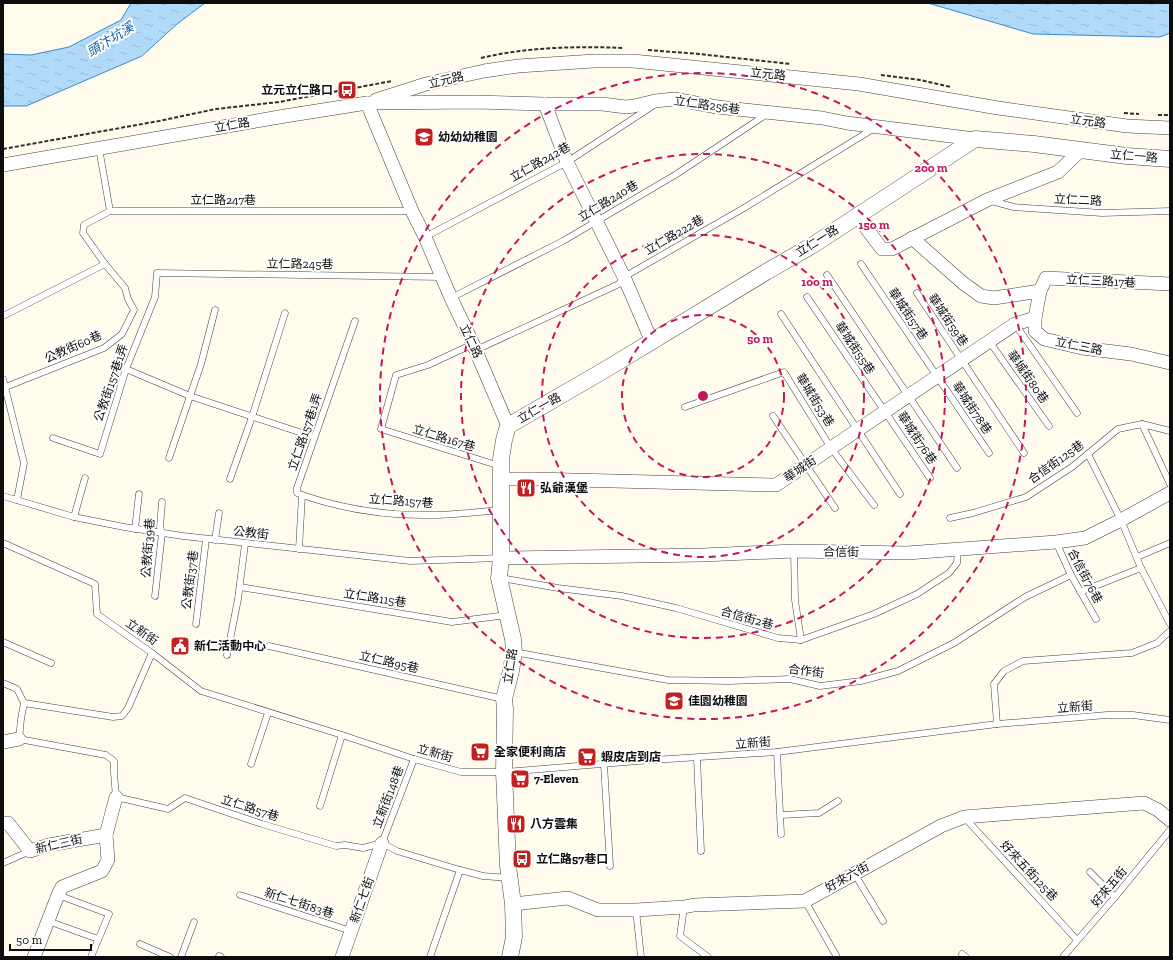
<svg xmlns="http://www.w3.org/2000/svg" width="1173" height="960" font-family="'Zilla Slab','Noto Sans TC',serif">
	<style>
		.water { fill: url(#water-ripples); stroke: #358cd2 }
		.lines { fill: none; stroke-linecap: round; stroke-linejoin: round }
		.service-casing { stroke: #404040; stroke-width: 7 }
		.minor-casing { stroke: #404040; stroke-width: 14 }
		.tertiary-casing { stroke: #404040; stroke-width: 17 }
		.path { stroke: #2f2f2f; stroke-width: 2; stroke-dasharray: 4 2; stroke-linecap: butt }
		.service { stroke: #fff; stroke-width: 6 }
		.minor { stroke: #fff; stroke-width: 13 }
		.tertiary { stroke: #fff; stroke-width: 16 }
		.ring { fill: none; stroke: #c2185b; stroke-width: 2; stroke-dasharray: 7 5 }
		.labels { text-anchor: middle; stroke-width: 4; stroke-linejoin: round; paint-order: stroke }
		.street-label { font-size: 12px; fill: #0d0d0d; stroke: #fff }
		.poi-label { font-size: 12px; font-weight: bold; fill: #0d0d0d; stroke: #fff; text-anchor: start }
		.water-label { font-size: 13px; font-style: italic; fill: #125da4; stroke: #fff }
		.centre { fill: #c2185b; stroke: #fff; stroke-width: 2 }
		.ring-label { font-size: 12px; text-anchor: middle; font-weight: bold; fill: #c2185b; stroke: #fff; stroke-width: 4; stroke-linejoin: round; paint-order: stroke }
	</style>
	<defs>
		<pattern id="water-ripples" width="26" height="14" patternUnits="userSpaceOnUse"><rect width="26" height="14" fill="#b0daf8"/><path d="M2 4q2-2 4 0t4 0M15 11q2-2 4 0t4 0" fill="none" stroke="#96bad3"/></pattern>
	</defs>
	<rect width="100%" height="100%" fill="#fffcee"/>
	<g class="water">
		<path d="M131,3H205L177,24L142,56L26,106H3V54L31,55L69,47L121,20Z"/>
		<path d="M928,3H1170V33L1160,37L1033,34Z"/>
	</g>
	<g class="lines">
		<g class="service-casing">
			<g id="service">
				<path d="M99,148L110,211"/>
				<path d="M991,201L1014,207L1102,213L1170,211"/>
				<path d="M425,237L567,162L654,105"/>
				<path d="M861,264L989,453"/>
				<path d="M827,275L957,468"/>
				<path d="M917,293L1024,453"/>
				<path d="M807,297L930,478"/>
				<path d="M451,298L563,241L675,175L767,114"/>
				<path d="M781,314L900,494"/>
				<path d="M3,316L105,264"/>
				<path d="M1015,324L1077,413"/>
				<path d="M989,341L1049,426"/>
				<path d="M473,344L428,365L396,375L381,429L500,466"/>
				<path d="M476,350L619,284L624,277L744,208L873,129"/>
				<path d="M126,369L190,396L314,437"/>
				<path d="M3,379L24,463L17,500"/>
				<path d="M3,388L104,348L122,334L134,310L128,299L125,288L105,264L83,233L84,225L110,211H412"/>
				<path d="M685,407L784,372L831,448L874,505"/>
				<path d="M773,416L835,508"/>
				<path d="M1142,424L1170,484"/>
				<path d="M53,438L100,454L126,369L155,297L157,273L442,277"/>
				<path d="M1088,454L1121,520L1141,568L1170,624"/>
				<path d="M169,458L201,364L215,310"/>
				<path d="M230,479L252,417L285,313"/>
				<path d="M302,495C343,509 390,516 433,515C455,515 478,512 500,510"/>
				<path d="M3,496L74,517L124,527L183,536L410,561L501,558"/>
				<path d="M74,517L85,478"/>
				<path d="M950,518L973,513L1026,497L1072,467L1118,429L1142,424L1170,431"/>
				<path d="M135,529L139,494"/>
				<path d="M215,540L219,513"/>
				<path d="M1056,542L1071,575L1096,619"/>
				<path d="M3,543L95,584L97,614L152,653L201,691L342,735L414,759L461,772H506L638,761L777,752L997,724L1107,715H1133L1170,720"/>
				<path d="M299,549L302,495L297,493V488L355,321"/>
				<path d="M794,551L795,600L801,640"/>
				<path d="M1137,557L1170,543"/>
				<path d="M501,578L558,588L622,596L676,608L778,638L801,640L874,614L917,594L949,573L957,563L958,548"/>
				<path d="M240,587L452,622L507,615"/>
				<path d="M1080,592L1141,568"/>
				<path d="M155,596L162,533L160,527L162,502"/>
				<path d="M196,624L206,539"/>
				<path d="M3,642L51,663"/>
				<path d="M269,646L503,699"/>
				<path d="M514,652L668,680L729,681L790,679L820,686L861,681L898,671L954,643L1025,597L1071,575"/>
				<path d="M152,653L128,708L122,716L113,717L24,703L21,719L19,739L106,755L114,761V773L116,797L168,809L185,798L262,824L336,846L345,845L363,848L382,843L397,851L460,870L483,876L509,878"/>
				<path d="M227,655L238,599L245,544"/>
				<path d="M3,683L17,689L24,703"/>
				<path d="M997,724L994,684L1004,671L1023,661L1132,653L1157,643L1170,631"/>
				<path d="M777,752L781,834"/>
				<path d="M697,758L701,851"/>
				<path d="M251,764L268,713"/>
				<path d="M604,764L610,866"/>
				<path d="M320,806L342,735"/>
				<path d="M781,815L819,813L838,801"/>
				<path d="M965,818L1077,940"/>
				<path d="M382,843L414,759"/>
				<path d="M3,863L30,851"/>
				<path d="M1090,872L1115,897"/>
				<path d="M854,873L883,921"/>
				<path d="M58,895L109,914L91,957"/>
				<path d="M240,895L351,931"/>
				<path d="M805,901L837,957"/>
				<path d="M684,907L680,936L708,957"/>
				<path d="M636,910L641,957"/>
				<path d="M48,921L98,939"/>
				<path d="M140,944L170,957"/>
				<path d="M962,954L966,957"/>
				<path d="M219,956L221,957"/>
				<path d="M181,957L194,922"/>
				<path d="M430,957L460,870"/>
				<path d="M1063,957L1115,897L1170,830"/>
			</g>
		</g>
		<g class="minor-casing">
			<g id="minor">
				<path d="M376,100L426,84L484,71L518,66L594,61H633L859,84L998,108L1127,126L1170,128"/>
				<path d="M367,103L412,211L425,237L451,298L473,344L508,426"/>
				<path d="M545,104L567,162L624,277L652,342"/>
				<path d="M3,165L285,116L367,103L476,102L545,104H602L626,107L634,106L655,101L674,99L717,107L822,118L847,123L975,139"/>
				<path d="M857,216L882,249H892L987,200L1058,172L1080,151"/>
				<path d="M912,238L963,283L981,296L994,298L1040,291L1035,318V331L1044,339L1082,348L1131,354L1170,363"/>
				<path d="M1040,291L1046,278L1170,284"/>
				<path d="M501,479H533L776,485L1015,324L1035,318"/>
				<path d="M501,558L703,555L794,551L907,553L1056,542L1085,538L1121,520L1170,493"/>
				<path d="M3,742L19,739"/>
				<path d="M3,823H8L30,851L49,845L106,835"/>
				<path d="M513,904L568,898L598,910H636L684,907L694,905L805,901L941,826L964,817L1144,803L1158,810L1170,820"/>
				<path d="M34,957L58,895L62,887L102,871L108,860L106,835L116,797"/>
				<path d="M342,957L382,843"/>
			</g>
		</g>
		<g class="tertiary-casing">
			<path id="tertiary" d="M510,957L514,937L513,904L508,866L504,772L505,709L504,699L511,671L514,652L513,639L499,578L501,558V459L504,440L508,426L608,368L766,272L813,245L975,139L1034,144L1127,156L1170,159"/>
		</g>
		<g class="path">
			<path d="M648,50L699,54L791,64"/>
			<path d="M481,58C527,47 577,46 624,48"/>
			<path d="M881,75L920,80L951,87"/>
			<path d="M1124,113L1139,114"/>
			<path d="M1158,115H1170"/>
			<path d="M3,149L159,121L216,109L279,102L392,81"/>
		</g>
		<use href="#service" class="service"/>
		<use href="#minor" class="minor"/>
		<use href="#tertiary" class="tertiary"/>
	</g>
	<g class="ring">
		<circle cx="703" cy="396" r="81"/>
		<circle cx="703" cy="396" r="161"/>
		<circle cx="703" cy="396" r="242"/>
		<circle cx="703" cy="396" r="323"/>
	</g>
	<defs>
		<g id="bus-square" transform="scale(1)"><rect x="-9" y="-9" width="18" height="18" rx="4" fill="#c32020" stroke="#fff"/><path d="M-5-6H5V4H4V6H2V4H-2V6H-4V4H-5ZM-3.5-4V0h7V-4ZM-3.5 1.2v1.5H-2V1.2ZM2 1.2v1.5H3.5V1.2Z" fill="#fff"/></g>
		<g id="school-square" transform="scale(1)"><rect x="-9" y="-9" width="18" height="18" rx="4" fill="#c32020" stroke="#fff"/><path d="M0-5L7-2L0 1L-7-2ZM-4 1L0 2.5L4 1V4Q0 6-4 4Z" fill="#fff"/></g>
		<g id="restaurant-square" transform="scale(1)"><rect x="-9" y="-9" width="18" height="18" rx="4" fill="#c32020" stroke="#fff"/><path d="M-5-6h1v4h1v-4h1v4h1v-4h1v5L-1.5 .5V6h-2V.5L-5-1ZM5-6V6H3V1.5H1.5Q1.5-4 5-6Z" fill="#fff"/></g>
		<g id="civic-square" transform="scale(1)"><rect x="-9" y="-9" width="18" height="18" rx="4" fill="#c32020" stroke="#fff"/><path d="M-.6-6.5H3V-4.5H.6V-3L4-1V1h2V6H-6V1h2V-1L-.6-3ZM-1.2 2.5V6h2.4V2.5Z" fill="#fff"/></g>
		<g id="supermarket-square" transform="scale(1)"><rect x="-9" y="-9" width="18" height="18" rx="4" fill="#c32020" stroke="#fff"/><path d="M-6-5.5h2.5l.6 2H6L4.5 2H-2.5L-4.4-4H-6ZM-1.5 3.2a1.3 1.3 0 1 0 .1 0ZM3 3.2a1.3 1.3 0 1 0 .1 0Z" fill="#fff"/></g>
	</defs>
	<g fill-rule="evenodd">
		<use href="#bus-square" x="347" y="90"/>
		<use href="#school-square" x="424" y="137"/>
		<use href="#restaurant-square" x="526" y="488"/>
		<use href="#civic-square" x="180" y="646"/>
		<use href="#school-square" x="674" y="701"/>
		<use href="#supermarket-square" x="480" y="752"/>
		<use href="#supermarket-square" x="587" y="757"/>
		<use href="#supermarket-square" x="520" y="779"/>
		<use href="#restaurant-square" x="516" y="824"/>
		<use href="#bus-square" x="522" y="859"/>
	</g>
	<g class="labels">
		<g class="street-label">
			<text transform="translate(768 74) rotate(6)" y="4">立元路</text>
			<text transform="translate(446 80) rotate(-13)" y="4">立元路</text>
			<text transform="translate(707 105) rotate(8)" y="4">立仁路256巷</text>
			<text transform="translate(1088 121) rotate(8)" y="4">立元路</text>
			<text transform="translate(232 125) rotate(-10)" y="4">立仁路</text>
			<text transform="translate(1134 156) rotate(5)" y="4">立仁一路</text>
			<text transform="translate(540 162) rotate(-29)" y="4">立仁路242巷</text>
			<text x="223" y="204">立仁路247巷</text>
			<text transform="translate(1078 200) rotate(3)" y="4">立仁二路</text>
			<text transform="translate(608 201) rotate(-31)" y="4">立仁路240巷</text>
			<text transform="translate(674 235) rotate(-30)" y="4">立仁路222巷</text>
			<text transform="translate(817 241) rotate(-32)" y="4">立仁一路</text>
			<text transform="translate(300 264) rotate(1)" y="4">立仁路245巷</text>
			<text transform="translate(1101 281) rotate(3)" y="4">立仁三路17巷</text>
			<text transform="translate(908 314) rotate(56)" y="4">華城街57巷</text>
			<text transform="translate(948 320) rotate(56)" y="4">華城街59巷</text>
			<text transform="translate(471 341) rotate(65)" y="4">立仁路</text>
			<text transform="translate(1079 346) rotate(11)" y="4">立仁三路</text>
			<text transform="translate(73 347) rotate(-24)" y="4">公教街60巷</text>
			<text transform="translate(855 348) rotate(56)" y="4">華城街55巷</text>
			<text transform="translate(1028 377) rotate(55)" y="4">華城街80巷</text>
			<text transform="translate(111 383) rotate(-71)" y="4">公教街157巷1弄</text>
			<text transform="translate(815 400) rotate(58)" y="4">華城街53巷</text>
			<text transform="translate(539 408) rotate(-30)" y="4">立仁一路</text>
			<text transform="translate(972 408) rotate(56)" y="4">華城街78巷</text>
			<text transform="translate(305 432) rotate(-71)" y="4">立仁路157巷1弄</text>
			<text transform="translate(444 438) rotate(17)" y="4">立仁路167巷</text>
			<text transform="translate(917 438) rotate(56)" y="4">華城街76巷</text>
			<text transform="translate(1056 462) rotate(-35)" y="4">合信街125巷</text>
			<text transform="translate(800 469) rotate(-34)" y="4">華城街</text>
			<text transform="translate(401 501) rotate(4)" y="4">立仁路157巷</text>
			<text transform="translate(251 533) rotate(6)" y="4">公教街</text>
			<text transform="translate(148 548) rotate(-86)" y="4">公教街39巷</text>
			<text transform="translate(841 552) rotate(1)" y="4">合信街</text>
			<text transform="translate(1085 576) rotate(62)" y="4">合信街76巷</text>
			<text transform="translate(190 580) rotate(-83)" y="4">公教街37巷</text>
			<text transform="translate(375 598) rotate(9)" y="4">立仁路115巷</text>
			<text transform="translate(747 618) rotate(16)" y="4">合信街2巷</text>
			<text transform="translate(142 632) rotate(35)" y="4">立新街</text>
			<text transform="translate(389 662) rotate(13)" y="4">立仁路95巷</text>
			<text transform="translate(510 666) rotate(-81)" y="4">立仁路</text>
			<text transform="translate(806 671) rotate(7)" y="4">合作街</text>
			<text transform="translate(1075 707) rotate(-4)" y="4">立新街</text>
			<text transform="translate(753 743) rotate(-4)" y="4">立新街</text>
			<text transform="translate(435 753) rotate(16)" y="4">立新街</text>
			<text transform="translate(388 797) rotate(-69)" y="4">立新街148巷</text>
			<text transform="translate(250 808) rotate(18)" y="4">立仁路57巷</text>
			<text transform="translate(59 844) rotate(-13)" y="4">新仁三街</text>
			<text transform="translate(1029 871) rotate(47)" y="4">好來五街125巷</text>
			<text transform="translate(847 877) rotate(-29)" y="4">好來六街</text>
			<text transform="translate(1109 887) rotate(-50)" y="4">好來五街</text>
			<text transform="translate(362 900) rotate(-70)" y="4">新仁七街</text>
			<text transform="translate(299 903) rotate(18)" y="4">新仁七街83巷</text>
		</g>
		<g class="poi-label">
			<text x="333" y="94" text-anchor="end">立元立仁路口</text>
			<text x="438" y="141">幼幼幼稚園</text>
			<text x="540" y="492">弘爺漢堡</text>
			<text x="194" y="650">新仁活動中心</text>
			<text x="688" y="705">佳園幼稚園</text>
			<text x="494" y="756">全家便利商店</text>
			<text x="601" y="761">蝦皮店到店</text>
			<text x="534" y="783">7-Eleven</text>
			<text x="530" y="828">八方雲集</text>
			<text x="536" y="863">立仁路57巷口</text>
		</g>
		<g class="water-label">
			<text transform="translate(110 39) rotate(-32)" y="5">頭汴坑溪</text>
		</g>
	</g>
	<circle cx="703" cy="396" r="6" class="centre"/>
	<g class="ring-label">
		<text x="931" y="172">200 m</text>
		<text x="874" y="229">150 m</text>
		<text x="817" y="286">100 m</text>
		<text x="760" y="343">50 m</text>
	</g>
	<rect width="1173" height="960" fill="none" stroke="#0d0d0d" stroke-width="8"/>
	<path d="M10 944v6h81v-6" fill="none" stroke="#0d0d0d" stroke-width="2"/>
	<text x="16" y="944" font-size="12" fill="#0d0d0d" stroke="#ffffff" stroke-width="3" paint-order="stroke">50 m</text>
</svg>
